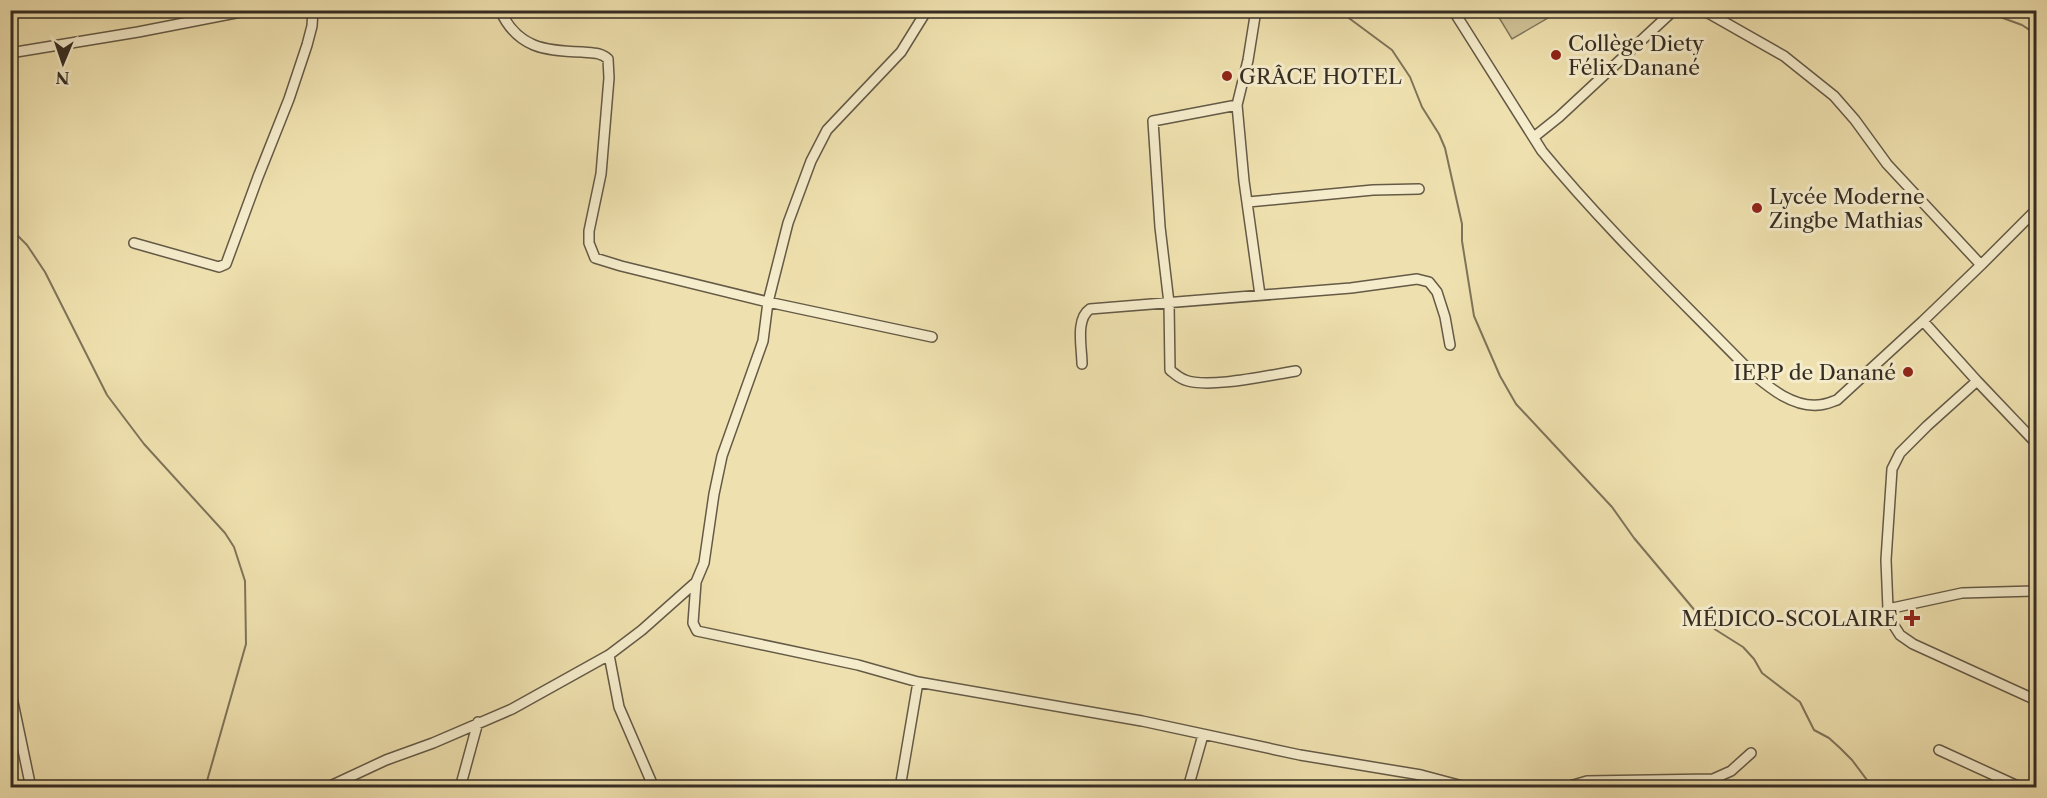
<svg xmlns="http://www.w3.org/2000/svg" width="2047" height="798" font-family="'Libre Caslon Text',serif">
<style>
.green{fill:#cfc297;stroke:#82785d;stroke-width:1.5}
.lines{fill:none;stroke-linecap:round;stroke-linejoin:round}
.stream{stroke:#7f745a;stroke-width:2}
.minor-casing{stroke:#645a46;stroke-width:12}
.minor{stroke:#f5eccb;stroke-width:9}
.poi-dot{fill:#8f2418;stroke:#f5eccb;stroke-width:2}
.labels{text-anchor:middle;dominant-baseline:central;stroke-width:6;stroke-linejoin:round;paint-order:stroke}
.poi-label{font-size:21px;fill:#352d23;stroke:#f5eccb;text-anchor:start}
</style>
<rect width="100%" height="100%" fill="#efe1af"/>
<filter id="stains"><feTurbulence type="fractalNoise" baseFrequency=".00333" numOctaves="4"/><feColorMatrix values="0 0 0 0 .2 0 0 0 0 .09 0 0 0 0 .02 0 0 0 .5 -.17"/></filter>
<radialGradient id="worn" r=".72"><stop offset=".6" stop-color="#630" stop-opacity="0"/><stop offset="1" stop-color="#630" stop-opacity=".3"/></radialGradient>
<path class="green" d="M1495 11H1560L1512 39Z"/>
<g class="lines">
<path class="stream" d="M1338 10 1392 50 1410 77 1422 107 1439 134 1445 148 1462 224V241L1474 316 1500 376 1516 404 1612 507 1634 538 1702 619 1716 630 1743 647 1754 659 1762 673 1800 702 1814 730 1829 738 1840 748 1852 760 1873 788
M1981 10 2022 25 2036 34
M10 228 27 245 45 272 107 395 144 444 225 533 234 547 245 581 246 644 205 788"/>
<defs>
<path id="minor" d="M500 10C517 48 545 51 582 52 591 53 601 52 608 59L609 78 601 174 589 231V243L595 258 621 266 768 302 932 337
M1256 10 1248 60 1237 105 1153 121 1160 227 1169 303 1170 370C1175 374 1179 378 1185 380 1209 389 1269 375 1296 371
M1453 10 1542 151C1607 230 1682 301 1753 374 1771 389 1793 407 1818 405 1825 405 1831 402 1837 400L1923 321 1977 381 2036 443
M1703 10 1784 56 1834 96 1855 120 1887 164 1981 265 1923 321
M10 53 138 32 251 10
M1237 105 1244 181 1260 295
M1534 137 1559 117 1674 10
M1248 202 1373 190 1419 189
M134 243 219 267 226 264 258 177 289 99 307 45 312 26 313 10
M1981 265 2036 210
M1082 364C1082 348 1075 319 1090 309L1351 288 1417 279 1429 282 1437 292 1445 317 1450 345
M1977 381 1927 426 1900 453 1892 469 1886 560 1888 609 1891 621 1900 635 1913 644 2036 700
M696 582 693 623 697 631 858 665 918 682 1142 721 1300 755 1421 775 1470 788
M1888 609 1962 593 2036 591
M609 655 619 707 654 788
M10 688 31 788
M1939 750 2022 788
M326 788 386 760 433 743 512 709 609 655 642 630 696 582 704 563 714 494 722 456 763 341 768 302 788 223 811 161 827 130 901 52 927 10
M460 788 478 722
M900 788 918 682
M1188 788 1203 735
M1563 788 1587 781 1713 779 1731 771 1751 753"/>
</defs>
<use href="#minor" class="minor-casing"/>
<use href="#minor" class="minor"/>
</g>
<g class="poi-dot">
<circle cx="1556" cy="55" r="6"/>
<circle cx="1227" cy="76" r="6"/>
<circle cx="1757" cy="208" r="6"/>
<circle cx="1908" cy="372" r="6"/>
<path d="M1909 609h6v6h6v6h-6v6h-6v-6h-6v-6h6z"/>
</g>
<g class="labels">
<g class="poi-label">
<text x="1568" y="43">Collège Diety<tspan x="1568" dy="24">Félix Danané</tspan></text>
<text x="1239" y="76">GRÂCE HOTEL</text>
<text x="1769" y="196">Lycée Moderne<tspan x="1769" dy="24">Zingbe Mathias</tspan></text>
<text x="1896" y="372" text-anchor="end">IEPP de Danané</text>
<text x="1898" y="618" text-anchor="end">MÉDICO-SCOLAIRE</text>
</g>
</g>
<rect width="2047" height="798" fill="none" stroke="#efe1af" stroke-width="36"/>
<rect x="12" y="12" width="2023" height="774" fill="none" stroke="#352d23" stroke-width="3"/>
<rect x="18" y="18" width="2011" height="762" fill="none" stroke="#352d23" stroke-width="1.5"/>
<g transform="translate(63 63) rotate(182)" stroke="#f5eccb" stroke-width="4.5" paint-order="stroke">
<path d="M0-4.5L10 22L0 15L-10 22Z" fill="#352d23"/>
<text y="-9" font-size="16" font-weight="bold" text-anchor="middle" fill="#352d23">N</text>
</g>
<rect width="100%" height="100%" filter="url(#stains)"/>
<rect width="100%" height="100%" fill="url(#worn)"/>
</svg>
